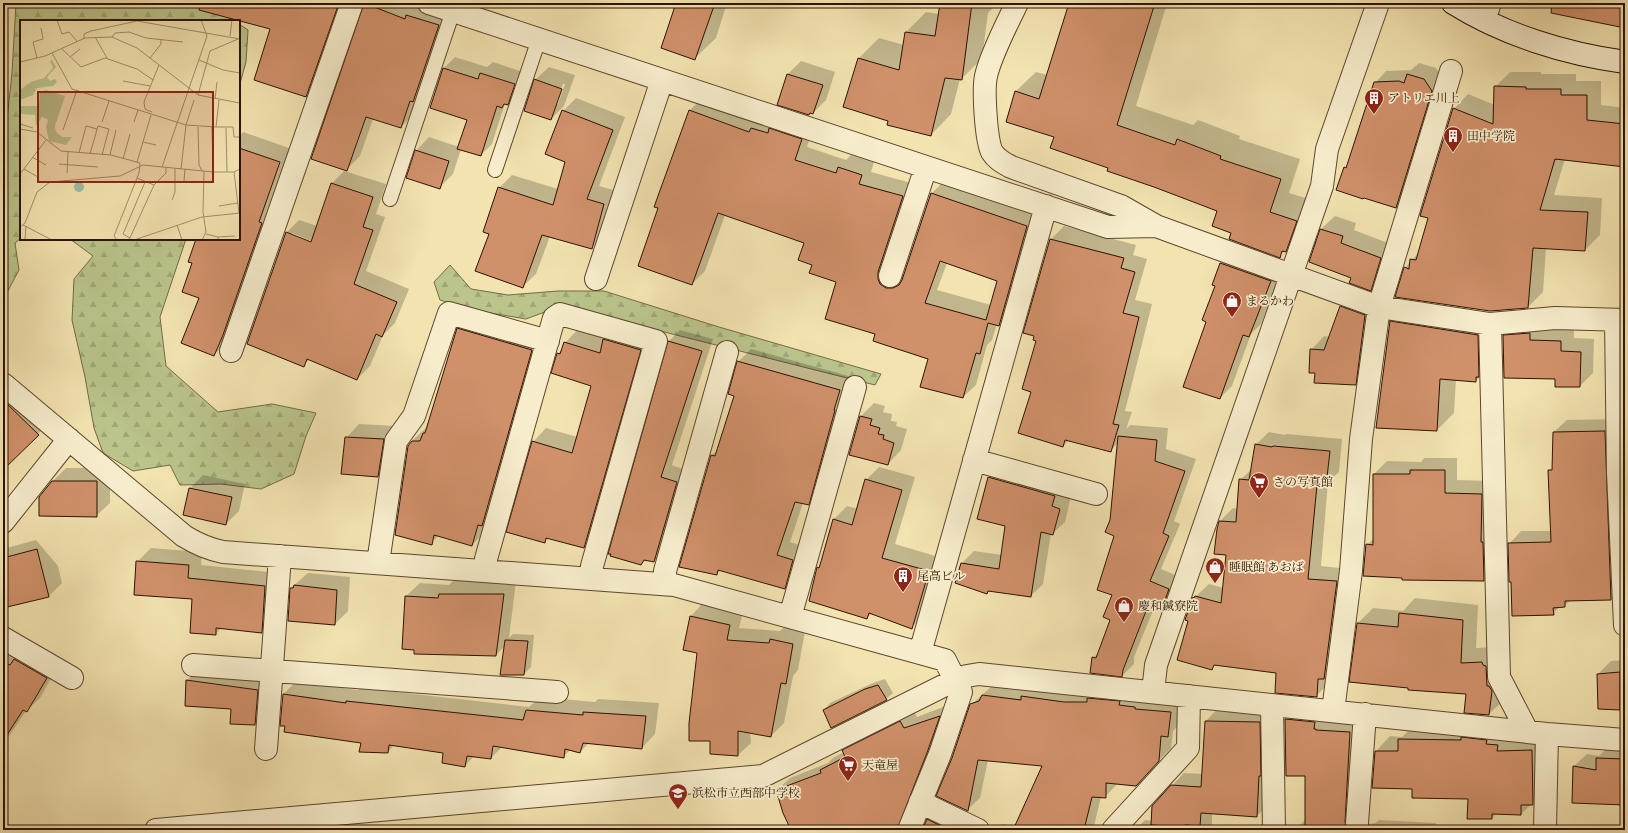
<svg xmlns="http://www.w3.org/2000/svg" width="1628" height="833" font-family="'IM FELL Great Primer','Noto Serif JP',serif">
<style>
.forest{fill:url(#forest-firs);stroke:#746b46}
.shadow{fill:#0003;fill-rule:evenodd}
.building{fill:#cf906a;stroke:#2d1200;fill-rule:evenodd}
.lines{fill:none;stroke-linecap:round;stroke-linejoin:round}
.lane-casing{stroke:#5e462c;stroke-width:16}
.street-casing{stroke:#5e462c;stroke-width:24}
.secondary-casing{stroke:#2d1200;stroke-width:24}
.lane{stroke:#f7edcc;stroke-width:14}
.street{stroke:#f7edcc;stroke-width:22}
.secondary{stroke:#f7edcc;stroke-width:22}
.labels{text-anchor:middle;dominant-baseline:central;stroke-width:3.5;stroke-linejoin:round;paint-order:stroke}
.poi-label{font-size:12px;fill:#2d1200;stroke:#f7edcc;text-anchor:start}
.inset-road{fill:none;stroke:#a38f6a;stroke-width:1}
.view{fill:#8f2418;fill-opacity:0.15;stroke:#8f2418;stroke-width:2}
.inset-edge{fill:none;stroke:#2d1200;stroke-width:2}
</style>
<defs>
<pattern id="forest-firs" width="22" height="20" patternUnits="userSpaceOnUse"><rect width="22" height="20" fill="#bac48b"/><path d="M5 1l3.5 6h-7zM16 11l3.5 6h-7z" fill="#a0a776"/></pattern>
</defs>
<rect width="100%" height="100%" fill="#f2e3b0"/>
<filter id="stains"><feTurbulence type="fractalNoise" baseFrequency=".005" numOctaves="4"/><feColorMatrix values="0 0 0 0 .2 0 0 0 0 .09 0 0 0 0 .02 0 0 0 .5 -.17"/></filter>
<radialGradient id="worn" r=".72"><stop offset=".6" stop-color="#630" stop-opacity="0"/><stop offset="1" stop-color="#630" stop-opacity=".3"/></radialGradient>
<path class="forest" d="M16 3H192L225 15 234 21H21V238L15 243 19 270 3 300V129L6 128 12 73Z
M239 24 248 30 246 62 239 87Z
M70 239H186L160 317 166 366 218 412 272 404 316 413 306 436 294 474 261 489 221 484 180 485 170 465 133 471 103 453 94 428 85 377 72 320 74 279 93 256Z
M450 265 471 289 508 295 558 291H604L719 327 881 374 875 385 561 306 526 319 473 310 440 300 434 282Z"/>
<path class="shadow" d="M234 3H347L319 82 306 95 271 29Z
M365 3H410L417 6 420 3 451 12 414 114 401 127 373 119 360 156 347 169Z
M677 3H727L716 38 695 58Z
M941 3H998L988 13 982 59 961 79H960L951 114 931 135 889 120 859 58 879 38 904 45 906 32 926 12 939 14Z
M1070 3H1167L1136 106 1193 125 1198 120 1240 136 1239 139 1300 159 1289 193 1316 201 1305 232 1285 251 1279 256 1233 232 1219 210 1110 167 1056 136 1007 121 1016 91 1036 72 1048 75Z
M455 57 487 67 493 62 526 73 519 93 507 104 505 103 492 144 481 155 461 149 453 174 439 188 416 151 429 137 459 147 468 119 444 68Z
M801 61 835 72 826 100 813 113 811 112 809 114 778 104 788 74Z
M1419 63 1436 68 1443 79 1407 196 1396 207 1345 168 1349 164 1375 83 1386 71 1411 70Z
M549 67 575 75 564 106 551 119 535 80ZM563 84H565L558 104H555Z
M1510 72H1541V74H1576V81H1601V105L1625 108V166L1565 159 1554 195 1602 198 1600 235 1585 250 1546 248 1543 292 1528 307 1405 268 1419 252 1429 218 1454 109 1468 94 1495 105V87Z
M576 98 625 117 599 186 617 191 605 234 591 248 550 236 536 274 522 287 490 233 499 188 512 175 558 189 566 161 563 111Z
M702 98 814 126 807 147 846 160 851 155 874 162 871 172 915 184 899 275 904 276 931 194 944 181 1040 213 1012 312 999 325 997 324 992 340 987 345 976 385 963 397 930 359 876 334 837 281 806 242 725 215 705 271 692 284 659 208 689 111ZM947 263 999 280 991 305 937 290Z
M243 132 292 149 227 342 214 355 193 263 197 239H239V137Z
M344 171 386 184 376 214 385 217 366 271 409 289 395 323 383 335 370 366 357 379 310 359 304 365 287 232 299 220 317 226 331 184ZM292 233 316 243V244L292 236Z
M1335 216 1356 223 1354 230 1393 245 1384 276 1371 290 1352 277 1321 229Z
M1064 226 1136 245 1133 255 1147 259 1135 300 1152 304 1125 411 1132 412 1126 429 1130 425 1168 428 1166 449 1196 459 1174 521 1180 524 1161 569 1180 577 1173 598 1161 610 1154 608 1134 657V664L1122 676 1093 658 1100 651 1111 619 1115 535 1111 520 1118 443 1110 451 1069 440 1063 446 1032 391 1051 239Z
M1234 251 1282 269 1261 324 1251 334 1232 386 1220 398 1207 321 1216 286 1213 285 1221 263Z
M1354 293 1378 302 1369 370 1355 384 1311 350 1324 336 1330 337 1341 307Z
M1408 305 1494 318 1493 364 1476 381 1456 379 1454 413 1437 430 1391 322Z
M3 310 8 312 3 329Z
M471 316 545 336 485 532 472 545 439 535 431 543 412 441 426 428H428L458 329Z
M1517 322 1574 328V338L1594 339 1593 373 1580 386 1556 378 1504 336Z
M578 329 653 336 597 533 584 547 549 538 544 542 533 442 546 428 577 437 592 385 558 354 563 348 565 343Z
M680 330 713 339 672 465 688 471 666 550 654 561 646 560 641 564 669 341Z
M751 349 852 377 821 491 808 504 803 503 790 542 805 547 798 575 785 588 721 570 716 574 712 455 719 448 735 395 738 362Z
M3 383 51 421 3 469Z
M874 403 885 406 883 412 892 414 891 421 897 422 896 426 907 429 901 450 888 464 861 416Z
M1617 419 1623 586 1611 599 1571 600 1564 606H1560L1553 614 1509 544 1521 531H1551L1549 471 1554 467V432L1567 420Z
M359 424 396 426 391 463 378 476 346 438Z
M1269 432 1285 435 1286 434 1342 439 1339 472 1328 482 1321 566 1349 569 1329 683 1316 696 1277 672 1216 664 1212 668 1194 598 1209 584 1224 588 1227 554 1220 521 1233 508 1238 509 1240 480 1252 469 1256 444Z
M1424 458H1457V480L1494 481 1496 567 1484 580 1403 578 1367 545 1374 538V474L1387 461 1421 462Z
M1001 465 1071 496 1065 522 1052 534 1051 533 1043 584 1031 596 989 590 987 593 962 563 974 551 1002 555 1006 525 989 477Z
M879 467 915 477 895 544 942 558 925 614 912 627 872 613 867 618 810 596 818 568 821 565 834 519 847 506 858 509 866 480Z
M66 468H110V503L96 516 53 481Z
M203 475 245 484 239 511 226 524 184 514 190 488Z
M36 540 58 566 62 583 49 596 3 607V549Z
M151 548 202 552 201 565 278 573 275 619 261 632 222 628 215 634 193 598 137 562Z
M308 573 350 577 348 611 335 624 291 588Z
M453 581H516L509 638 513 634 534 635 531 667 524 674 506 645 496 655 406 596 420 583 449 585Z
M1415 598 1478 605 1476 648 1497 647 1505 699 1489 714 1467 693 1358 623 1373 608 1403 611Z
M703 603 743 612 739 628 780 631 784 627 805 631 798 670 793 676 784 723 771 736 750 733 751 743 738 755 711 740 698 652 691 616Z
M3 630 59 664 40 698 26 711 3 745Z
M1625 660V709L1599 708 1598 674 1611 661Z
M201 667 271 677 268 710 255 724 232 708 186 705 187 680Z
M885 679 893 693 886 699 824 710 830 703 873 683Z
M297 681 358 690 360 688 529 707 540 697 595 702 598 699 659 703 655 734 642 748 589 743 580 752 570 750 563 757 502 747 491 758 474 756 465 766 444 752 394 745 388 752 362 742 283 694Z
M995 683 1183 700 1181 723 1173 731 1171 748 1148 772 1118 783 1105 797H1101L1093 830H993L998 828 1002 824 1016 827 1043 765 988 760 980 798 967 810 953 758 971 705Z
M951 704 921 830H792L777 790 790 778 828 763 833 758 844 752V750L856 738 913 710 917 717Z
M1218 708 1272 710 1269 803 1257 816 1212 813V830H1135L1145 820 1152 821 1172 786 1184 773 1202 774 1206 721Z
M1297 708 1361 721 1368 824 1375 823 1379 820 1436 823V830H1300V825L1306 819V775L1286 719Z
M1414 725 1546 736 1547 790 1521 814 1497 813 1492 818 1469 798 1413 788 1376 751 1390 736 1402 737Z
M1610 745 1625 746V804L1574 766 1587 754 1599 756Z
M940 807 986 829 990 830H924L928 820Z"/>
<path class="building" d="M200 3H339L306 97 254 80 270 29 199 10Z
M364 3 405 19 406 15 439 25 413 102 410 101 401 128 366 117 347 171 311 159Z
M676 3H715L695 60 661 48Z
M940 3H972L962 80 945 78 931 136 887 125 888 121 843 107 858 58 899 70 905 32 935 36Z
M1069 3H1155L1117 125 1175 145 1177 139 1221 156 1220 159 1281 179 1270 212 1297 221 1286 252 1282 251 1280 258 1229 239 1231 233 1212 226 1217 211 1154 187 1107 171 1108 168 1050 148 1054 137 1006 122 1015 91 1039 99Z
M1552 3H1625V28L1551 13Z
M443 68 478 79 480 73 515 84 508 105 504 104 502 108 497 106 481 156 457 149 467 120 430 108Z
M787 74 823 85 813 114 810 113 809 115 777 105Z
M1407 74 1424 79 1432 91 1396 208 1364 198 1363 199 1336 190 1344 167 1346 168 1374 82 1399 81 1404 83Z
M534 79 562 89 551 120 524 111Z
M1494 86 1526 87V89H1561V95H1587V120L1625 124V167L1555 159 1540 210 1588 212 1585 251 1533 248 1528 308 1490 311 1395 297 1404 267 1409 269 1410 259 1416 260 1428 218 1420 216 1453 108 1493 124Z
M562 110 613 130 587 199 604 204 592 249 542 235 523 288 475 271 489 234 483 232 498 187 553 205 565 162 545 154Z
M689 110 749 132 751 128 768 133 769 128 802 139 795 160 836 173 838 167 862 175 859 184 903 196 878 272V279L880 284 886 288H893L899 285 902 280 931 193 1027 226 999 326 988 323 980 354 976 353 963 398 920 387 928 359 873 341 875 334 825 319 836 282 809 273 812 265 798 260 804 243 718 213 692 285 638 266 658 208 654 207ZM940 261 997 281 986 320 925 303Z
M239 148 280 162 259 222 262 223 223 335 214 356 181 343 199 298 182 292 192 263 188 262 196 239H239Z
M415 150 449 161 440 189 406 178Z
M331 183 373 197 363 227 373 230 354 284 397 302 382 337 376 334 357 380 307 359 304 367 247 344 286 232 311 242Z
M1320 229 1343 236 1341 243 1381 258 1371 291 1349 283 1351 278 1309 262Z
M1050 239 1124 258 1121 268 1135 272 1123 313 1139 317 1113 424 1119 425 1111 452 1065 440 1063 447 1018 433 1031 392 1022 389 1036 341 1033 340 1034 336 1023 333Z
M1220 263 1271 281 1249 337 1243 335 1220 399 1183 387 1206 322 1202 320 1215 286 1212 285Z
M1340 306 1365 315 1356 385 1314 383 1315 373H1309L1310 349 1324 350Z
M1390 321 1478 335 1479 377H1476V382L1440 379 1437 431 1376 428Z
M457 328 532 350 482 526 478 525 472 546 434 535 432 545 395 535 408 446 412 441H420L423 433H425Z
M1530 333V340L1561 341V351L1581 352 1580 387H1555V379L1504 378 1503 335Z
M603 339 641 350 584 548 546 538 545 543 506 532 532 441 572 453 591 386 551 373 557 353 560 354 564 342 600 353Z
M668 341 702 351 661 477 677 482 654 562 644 560 641 565 610 556 611 554H608Z
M737 361 840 390 834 410H835L809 505 795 502 777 555 793 560 785 589 718 570 717 575 679 567 711 455 715 456 734 396 728 394Z
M3 400 39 435 3 470Z
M860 416 872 419 870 425 880 428 878 434 884 435 883 439 894 443 888 465 849 455Z
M1605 431 1611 600 1565 601V607L1553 608 1554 615 1512 616 1511 582H1509L1508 543 1551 542 1548 470H1552L1553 432Z
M1118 436 1157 440 1155 461 1185 471 1163 533 1169 536 1150 581 1169 589 1161 611 1148 606 1123 670 1122 677 1090 673 1092 657 1096 658 1110 620 1103 617 1112 595 1097 590 1114 536 1105 532 1110 520Z
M345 437 384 439 378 477 341 474Z
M1255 444 1272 447 1273 446 1330 451 1326 486 1317 485 1308 579 1337 581 1324 679H1318L1317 697 1275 693 1276 673 1214 665 1212 670 1177 660 1188 621 1185 620 1193 597 1194 598 1195 596 1221 603 1226 555 1214 554 1217 529 1219 521 1236 522 1239 479 1249 480Z
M1410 470H1445V493L1482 494 1481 542H1483L1484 581 1402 580V578L1363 576 1366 544 1373 545V474H1410Z
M988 477 1055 496 1052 506 1060 509 1053 535 1041 532 1031 597 988 591 987 594 955 583 961 563 999 569 1005 526 977 519Z
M865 479 902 490 882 558 929 571 912 629 869 613 867 619 809 601 817 567 819 568 822 558 833 519 852 525Z
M52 481H97V517L39 516V497Z
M189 488 232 497 226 525 183 515Z
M37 549 49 597 3 608V558Z
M136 561 189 565 188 578 265 586 262 633 216 628V635L190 633 192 599 134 595Z
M294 585 337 590 335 625 288 621 290 588H293Z
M439 594H504L496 656 414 654V650L402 649 405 596 438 598Z
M1399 613 1463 620 1461 663 1482 662 1483 665 1486 666 1487 686H1489L1492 691 1489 715 1464 713 1466 694 1408 690V688L1349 682 1357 623 1398 627Z
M690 616 730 625 727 640 769 643 770 639 793 644 786 684 781 683 771 737 738 731V756L710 754V741H689V723L697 653 683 650Z
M505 640 528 641 524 675H500Z
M14 659 47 678 27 712 23 710 3 741V662L10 665Z
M1620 672V710L1598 709 1597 674Z
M186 680 258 690 255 725 230 724 231 709 185 706Z
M878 685 887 700 831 728 823 710 865 689Z
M283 694 346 703V701L515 719 523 720 526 710 583 715V712L646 716 642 749 583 743 580 753 565 749 564 758 493 746 491 759 467 756 465 767 442 763 443 753 389 745 388 753 359 752 361 743 284 732 285 726H280Z
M982 695 1021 700V696L1064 702H1087V698L1120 701 1119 705 1135 707V709L1171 712 1168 737 1161 736 1159 761 1136 786 1106 783V798L1092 797 1084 830H1013L1042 766 978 760 968 811 936 796 952 758 970 704 979 701Z
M940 716 928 750 897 830H791L783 813 776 790 821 773 820 770 845 757 842 750 900 721 904 728Z
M1285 719 1315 722 1314 729H1316V730L1350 732 1345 822 1347 830H1305V776H1286Z
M1205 721 1260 722 1261 776H1259L1257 817 1201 813 1200 826 1185 825V827L1151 825 1152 806 1171 785 1201 787Z
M1461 737 1487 740 1486 744 1498 745 1497 751 1532 750 1533 805H1521V815L1492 814V819H1467L1468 799 1412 798V789L1372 788 1375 751H1398V739L1461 740Z
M1596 758 1625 759V805L1572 803 1573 766 1596 770Z
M927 819 949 830H922Z"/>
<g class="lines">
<defs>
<path id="lane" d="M495 170 539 39
M390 199 453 11"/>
<path id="street" d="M429 3 1108 227 1156 226 1379 307 1490 324 1555 318 1625 320
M1017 3C1007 24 991 54 986 76 983 90 986 140 992 152 997 160 1004 163 1011 167L1121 206 1156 226
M1484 20 1490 3
M890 276 926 167
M596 279 662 80
M1616 320 1618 472 1625 625
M1490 324 1499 677 1527 731
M231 351 352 3
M3 384 184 536C197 544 208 549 223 552L674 585 945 660 961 692 940 754 909 830
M974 460 1096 494
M3 522 69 439
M378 563 396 441 414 416 449 313 548 341
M485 571 486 559 554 318 560 314 656 341 592 566 591 579
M665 584V571L727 352
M790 617 855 387
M3 638 72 678
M920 653 1046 206
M193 665 557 692
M1153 692 1156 665 1322 186 1327 149 1378 3
M1272 705 1274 830
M1333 711 1351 571 1361 439 1379 307 1451 71
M266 749 280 556
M920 802 978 830
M1357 823 1365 714
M156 830 763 776 955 680 967 676 979 674 1547 734 1625 740
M1113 830 1188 748 1189 696
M1545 830 1547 734"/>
<path id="secondary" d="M1453 3C1504 35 1566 54 1625 62"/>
</defs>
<use href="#lane" class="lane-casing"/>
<use href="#street" class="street-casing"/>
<use href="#secondary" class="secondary-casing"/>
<use href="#lane" class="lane"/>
<use href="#street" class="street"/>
<use href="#secondary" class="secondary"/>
</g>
<defs>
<symbol id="building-pin" viewBox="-11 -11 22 30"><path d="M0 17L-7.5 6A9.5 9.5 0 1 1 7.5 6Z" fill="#8f2418" stroke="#f7edcc"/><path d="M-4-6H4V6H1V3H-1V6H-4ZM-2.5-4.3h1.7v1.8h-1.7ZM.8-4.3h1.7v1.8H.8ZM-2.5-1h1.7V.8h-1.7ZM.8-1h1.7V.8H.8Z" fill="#fff"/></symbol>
<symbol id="shop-pin" viewBox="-11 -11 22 30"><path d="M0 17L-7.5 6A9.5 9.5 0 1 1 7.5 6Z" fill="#8f2418" stroke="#f7edcc"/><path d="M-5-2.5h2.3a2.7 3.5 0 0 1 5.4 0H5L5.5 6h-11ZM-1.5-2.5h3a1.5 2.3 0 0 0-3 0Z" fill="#fff"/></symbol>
<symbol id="supermarket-pin" viewBox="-11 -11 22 30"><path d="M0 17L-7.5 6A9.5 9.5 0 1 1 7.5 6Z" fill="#8f2418" stroke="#f7edcc"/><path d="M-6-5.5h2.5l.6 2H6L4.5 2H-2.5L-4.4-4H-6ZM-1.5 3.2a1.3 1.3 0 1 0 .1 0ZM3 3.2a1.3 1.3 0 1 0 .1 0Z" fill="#fff"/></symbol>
<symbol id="school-pin" viewBox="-11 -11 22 30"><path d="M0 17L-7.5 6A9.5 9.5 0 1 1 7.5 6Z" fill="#8f2418" stroke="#f7edcc"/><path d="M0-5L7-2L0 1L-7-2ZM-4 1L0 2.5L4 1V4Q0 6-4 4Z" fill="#fff"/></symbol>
</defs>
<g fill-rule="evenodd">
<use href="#building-pin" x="1363" y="87" width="22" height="30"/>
<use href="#building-pin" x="1442" y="125" width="22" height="30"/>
<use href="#shop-pin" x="1221" y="290" width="22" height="30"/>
<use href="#supermarket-pin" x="1248" y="471" width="22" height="30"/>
<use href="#shop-pin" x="1204" y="556" width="22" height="30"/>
<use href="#building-pin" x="892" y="565" width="22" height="30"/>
<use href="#shop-pin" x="1113" y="595" width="22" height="30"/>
<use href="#supermarket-pin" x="837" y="754" width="22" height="30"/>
<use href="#school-pin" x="667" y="782" width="22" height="30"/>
</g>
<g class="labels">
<g class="poi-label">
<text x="1388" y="98">アトリエ川上</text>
<text x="1467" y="136">田中学院</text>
<text x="1246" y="301">まるかわ</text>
<text x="1273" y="482">さの写真館</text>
<text x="1229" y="567">睡眠館 あおば</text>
<text x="917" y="576">尾高ビル</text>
<text x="1138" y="606">慶和鍼寮院</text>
<text x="862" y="765">天竜屋</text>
<text x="692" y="793">浜松市立西部中学校</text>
</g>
</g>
<g transform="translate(20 20)">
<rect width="220" height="220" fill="#f2e3b0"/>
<path d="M32 40 36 47 27 57 30 61 35 59 37 62 33 66 17 68 13 75 0 80V70L11 62 24 58 33 48 30 41ZM26 70 45 76 35 106 36 112 42 117H52L46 125 29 121 26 107 28 100 25 98 22 97 16 106 15 95 0 94V86H19L20 72Z" fill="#bac48b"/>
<path d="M54 167a5 5 0 1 1 10 0a5 5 0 1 1-10 0Z" fill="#9cbfa6"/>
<path class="inset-road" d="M37 0 42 14 49 12 57 21M210 16 212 0M75 17 87 38M92 17 95 13 109 12 126 18 163 22M64 19V14L71 11 117 1 220 19M42 29 61 47 85 38 117 49 133 60M32 33 52 69 166 105 196 107M50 37 60 29M17 38 13 22 23 19 21 8M130 38 141 24V19M179 40 203 50 220 53M0 42 25 36 65 18 92 17 117 28 178 75 220 83M103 61 130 66M178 75 190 31 218 19M195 79 197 62M199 80 196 107H213L214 117H220M132 92 125 89 124 82 139 45M82 102 89 81M114 102 118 90M0 104 13 108M178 107 179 145 182 151M192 107 193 152M206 108 207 152M0 109 17 112 41 131 91 135 120 143 119 153 94 216 97 220M43 110 57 70M123 122 136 125M59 133 66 106 77 109M70 134 78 106 89 109 82 135M90 135 96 110M12 137 26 145M103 139 110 114M117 142 131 95M39 144 78 147M142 147 187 16 181 0M4 149 18 157M161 149 166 105 174 80M214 152 219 193M47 153 48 132M0 154 26 120M117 158 134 165M164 161 165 149M152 180 155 172V148M199 186 218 183M3 205 32 220M157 205 162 220M0 207 5 203 17 172 30 162 100 156 123 145 193 152H214L220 149M186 214 198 217V220M198 217 215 216M110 218 103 214 125 162M5 220 6 206M109 220 134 165 146 153V147M114 220 182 197 220 193M182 220 186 212 183 192 184 151"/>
<path class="view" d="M18 72H193V162H18Z"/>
<rect width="220" height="220" class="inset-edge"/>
</g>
<rect width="1628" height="833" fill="none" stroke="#f2e3b0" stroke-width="16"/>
<rect x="4" y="4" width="1620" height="825" fill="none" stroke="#2d1200" stroke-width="2"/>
<rect x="8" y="8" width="1612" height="817" fill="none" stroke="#2d1200"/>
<rect width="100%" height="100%" filter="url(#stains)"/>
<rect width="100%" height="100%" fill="url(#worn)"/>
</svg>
